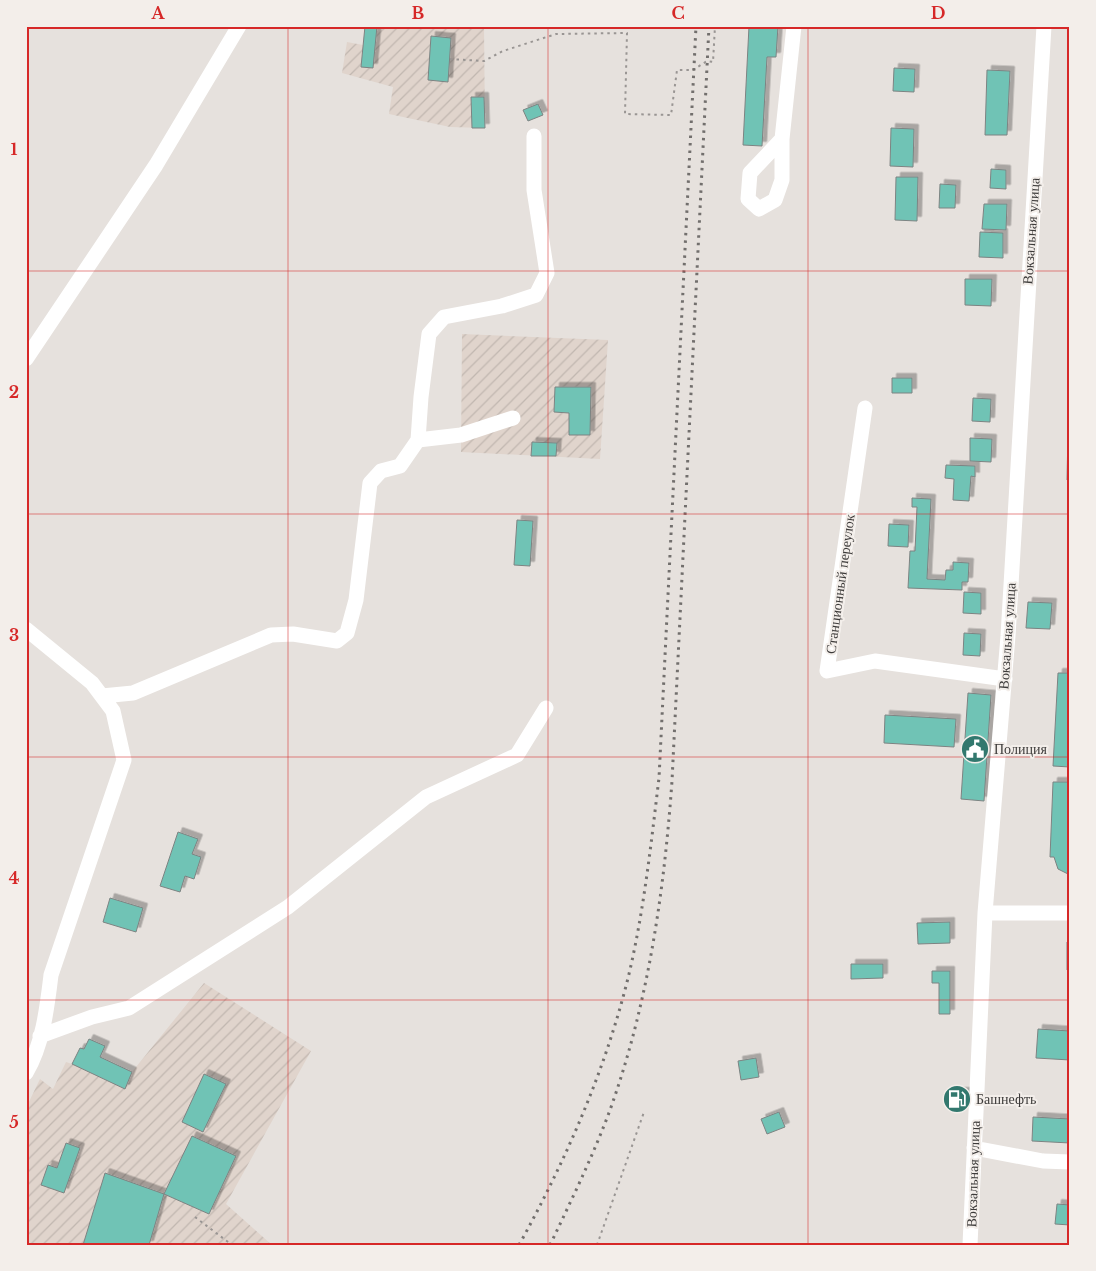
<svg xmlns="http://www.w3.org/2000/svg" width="1096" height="1271" font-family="'Libre Baskerville',serif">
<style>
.industrial{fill:url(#industrial-furrows)}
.building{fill:#70c3b5;stroke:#7d8382;filter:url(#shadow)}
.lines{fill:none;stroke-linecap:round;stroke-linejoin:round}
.path{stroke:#999593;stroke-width:2;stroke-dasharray:2.5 4;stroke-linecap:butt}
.minor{stroke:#fff;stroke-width:15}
.rail{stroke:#726f6d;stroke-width:3;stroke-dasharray:2.5 5;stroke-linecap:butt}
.grid{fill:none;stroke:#d62828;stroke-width:1;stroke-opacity:0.55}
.labels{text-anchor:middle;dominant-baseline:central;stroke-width:4;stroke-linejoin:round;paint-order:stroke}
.street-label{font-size:14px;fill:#3d3b3a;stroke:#f3eeea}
.poi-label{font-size:14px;fill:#3d3b3a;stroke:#f3eeea;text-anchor:start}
.neatline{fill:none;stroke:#d62828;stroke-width:2}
.grid-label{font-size:16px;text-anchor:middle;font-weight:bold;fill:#d62828}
</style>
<defs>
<pattern id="industrial-furrows" width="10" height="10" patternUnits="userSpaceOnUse" patternTransform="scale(1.25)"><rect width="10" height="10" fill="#e0d4cc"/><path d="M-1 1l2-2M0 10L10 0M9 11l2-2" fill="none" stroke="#c1b7b0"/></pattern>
<filter id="shadow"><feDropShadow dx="4.5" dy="-4.5" stdDeviation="0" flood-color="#0004"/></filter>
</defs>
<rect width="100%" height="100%" fill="#e6e1dd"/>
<path class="industrial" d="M365 26H484L485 128 450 127 389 114 393 87 342 73 347 42 363 45Z
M462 334 608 340 600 459 461 452Z
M204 983 311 1051 226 1204 272 1245H26V1108L40 1079 53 1089 66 1062 72 1064 80 1048 84 1049 89 1039 105 1046 100 1057 132 1072Z"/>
<path class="building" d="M365 26H377L373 68 361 67Z
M749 26H778L776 57H767L762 146 743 145Z
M431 36 451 38 448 82 428 80Z
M894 68 915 69 914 92 893 91Z
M987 70 1010 71 1007 135H985Z
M471 97H484L485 128H472Z
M538 104 543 115 528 121 523 110Z
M891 128 914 129 913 167 890 166Z
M991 169 1006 170V189L990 188Z
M896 177H918L917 221 895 220Z
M940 184 956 185 955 208H939Z
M984 204H1007L1006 230 982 229Z
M980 232 1003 233V258L979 257Z
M965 279H992L991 306 965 305Z
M892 378H912V393H892Z
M555 387H591L590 435H569V413L554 412Z
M973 398 991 399 990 422 972 421Z
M1068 431H1070V481L1067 480Z
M970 438 992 439 991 462 970 461Z
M532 442 557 443 556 456H531Z
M946 465 975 466V477L971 476 969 501 953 500 954 479 945 478Z
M912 498 931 499 927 579 945 580 946 570H953V562L969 563 968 582H962V590L908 588 910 551H915L917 507H912Z
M517 520 533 521 530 566 514 565Z
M889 524 909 525 908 547 888 546Z
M964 592 981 593V614L963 613Z
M1028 602 1052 603 1050 629 1026 628Z
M964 633 981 634 980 656 963 655Z
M1058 673H1070V767L1053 766Z
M968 693 991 695 984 801 961 799Z
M885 715 956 719 954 747 884 743Z
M1053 782H1070V875L1058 869 1054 857H1050Z
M178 832 198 839 192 854 201 857 194 879 185 876 180 892 160 886Z
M110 898 143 908 136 932 103 922Z
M950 922V943L918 944 917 923Z
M1067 942H1070V970H1067Z
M851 964H883V978L851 979Z
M932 971H950V1014H939V983H932Z
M1038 1029 1070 1031V1060L1036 1058Z
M89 1039 105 1046 100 1057 132 1072 125 1089 72 1064 80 1048 84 1049Z
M756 1058 759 1077 741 1080 738 1061Z
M204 1074 226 1084 203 1132 182 1122Z
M952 1092H966V1106L952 1107Z
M779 1112 785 1127 767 1134 761 1119Z
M1033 1117 1070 1119V1143L1032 1141Z
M192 1136 236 1156 209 1214 164 1194Z
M66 1143 80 1148 64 1193 41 1185 48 1165 57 1168Z
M105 1173 164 1194 149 1245H83Z
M1057 1204 1070 1205V1225L1055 1224Z"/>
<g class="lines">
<path class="path" d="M450 59 484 61 503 51 556 34 627 33 625 114 671 115 677 70H693L707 61 713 62 715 26
M195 1217 232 1245
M597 1245 644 1112"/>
<path class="minor" d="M782 139 750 173 748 199 759 209 775 200 782 180V139L794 26
M26 359 156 165 239 26
M865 408 827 671 875 661 1005 679
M418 440 461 435 513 418
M26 629 92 683 113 711 124 760 51 975C47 1008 43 1044 26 1073
M102 696 133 693 271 635 293 634 337 641 347 633 356 600 370 483 381 471 400 466 418 440 421 397 429 334 444 317 502 306 536 295 547 273 534 190V136
M985 913H1070
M40 1036 92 1017 129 1008 288 907 426 797 517 755 546 708
M974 1148 1043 1161 1070 1162
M970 1245 985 913 1008 636 1044 26"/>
<path class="rail" d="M519 1245C566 1160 606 1069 629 974 644 910 651 844 659 778L696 26
M550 1245C571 1201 593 1156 610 1110 648 1004 664 893 672 781L709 26"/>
</g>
<path class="grid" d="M288 26V1245M548 26V1245M808 26V1245M26 271H1070M26 514H1070M26 757H1070M26 1000H1070"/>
<defs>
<symbol id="civic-disc" viewBox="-11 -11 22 22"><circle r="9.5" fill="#32786e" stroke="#f3eeea"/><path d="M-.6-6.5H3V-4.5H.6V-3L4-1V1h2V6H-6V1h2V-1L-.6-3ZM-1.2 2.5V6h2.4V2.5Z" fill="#fff"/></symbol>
<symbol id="fuel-disc" viewBox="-11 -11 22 22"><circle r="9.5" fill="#32786e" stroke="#f3eeea"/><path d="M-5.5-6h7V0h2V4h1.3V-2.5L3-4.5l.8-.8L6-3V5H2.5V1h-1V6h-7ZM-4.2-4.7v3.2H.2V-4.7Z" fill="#fff"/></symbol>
</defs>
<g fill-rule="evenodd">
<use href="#civic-disc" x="959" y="733" width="32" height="32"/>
<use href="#fuel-disc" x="941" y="1083" width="32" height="32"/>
</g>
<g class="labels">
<g class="street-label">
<text transform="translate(1031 231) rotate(-86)">Вокзальная улица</text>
<text transform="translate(840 584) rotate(-82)">Станционный переулок</text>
<text transform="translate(1007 636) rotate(-86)">Вокзальная улица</text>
<text transform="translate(973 1174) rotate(-88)">Вокзальная улица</text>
</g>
<g class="poi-label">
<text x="994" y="749">Полиция</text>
<text x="976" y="1099">Башнефть</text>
</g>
</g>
<rect width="1096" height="1271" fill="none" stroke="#f3eeea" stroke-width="55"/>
<rect x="28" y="28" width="1040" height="1216" class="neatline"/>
<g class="grid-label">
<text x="158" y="19">A</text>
<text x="418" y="19">B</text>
<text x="678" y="19">C</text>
<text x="938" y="19">D</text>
<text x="14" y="155">1</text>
<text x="14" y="398">2</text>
<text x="14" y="641">3</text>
<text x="14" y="884">4</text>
<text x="14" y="1128">5</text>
</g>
</svg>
